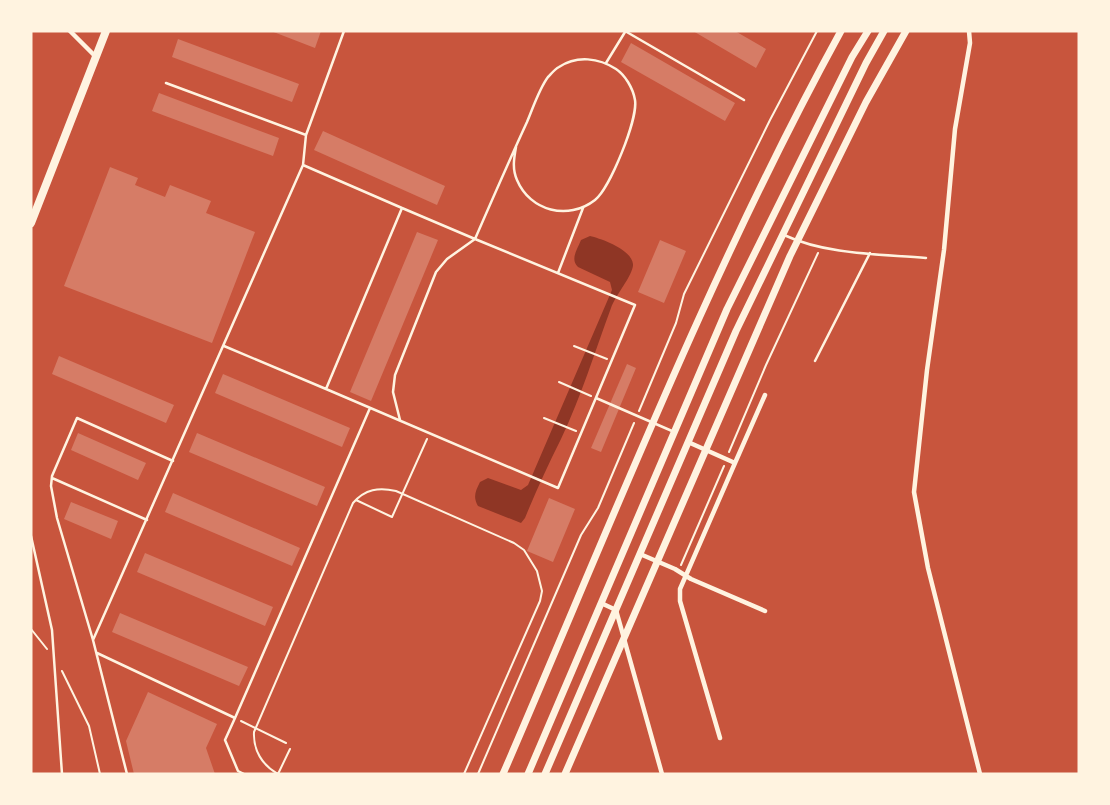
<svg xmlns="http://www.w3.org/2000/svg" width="1110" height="805" font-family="Figtree,sans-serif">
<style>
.water{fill:#8f3625}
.building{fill:#d67c66}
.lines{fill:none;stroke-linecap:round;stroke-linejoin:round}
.path{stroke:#fff3e0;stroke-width:2}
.service{stroke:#fff3e0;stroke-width:2.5}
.minor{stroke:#fff3e0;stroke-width:4.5}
.primary{stroke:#fff3e0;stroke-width:7}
.trunk{stroke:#fff3e0;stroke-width:8}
</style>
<rect width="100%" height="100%" fill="#c8553d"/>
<path class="water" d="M590 236C602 239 631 249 633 264 634 274 615 296 611 308 595 351 581 397 561 439 548 465 536 491 525 518L521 523 478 506C473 497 475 492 480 482L488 478 521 490 528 485 612 290 610 282 578 267C570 259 577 250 581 240Z"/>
<path class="building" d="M271 31H321L315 48Z
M693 31H735L766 49 756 68Z
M178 39 299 84 292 102 172 57Z
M631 43 735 103 725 121 621 62Z
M159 93 279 138 273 156 152 111Z
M323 131 445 186 437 205 314 150Z
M110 167 138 178 135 185 165 197 170 185 211 201 206 213 255 232 212 343 64 286Z
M417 232 438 240 371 401 350 392Z
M660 240 686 251 664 303 638 292Z
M59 356 174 405 166 423 52 374Z
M627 364 636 368 601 452 591 448Z
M223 374 350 428 342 447 215 393Z
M78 433 146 463 138 480 71 450Z
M197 433 325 487 317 506 189 452Z
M173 493 300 548 292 566 165 512Z
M549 498 575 509 553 562 527 551Z
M71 502 118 521 111 539 64 519Z
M145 553 273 607 265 626 137 572Z
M120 613 248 667 239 686 112 632Z
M148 692 217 724 206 748 215 774H134L126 741Z"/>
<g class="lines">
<path class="path" d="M574 346 607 359
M559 382 591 396
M639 411 676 323 684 294 770 120 817 31
M544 418 576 431
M729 452 766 365 818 253
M356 500 392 517 427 439
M681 565 724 466
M31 629 47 649
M62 671 89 726 100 774
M241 721 286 743
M278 774C262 765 253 750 254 732L353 503C365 489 379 487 396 491L514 543 524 550 537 571 542 591 540 601 464 774
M278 774 290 749
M478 774 581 535 598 508 634 423"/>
<path class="service" d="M625 31 744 100
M606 63 625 32
M166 83 306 135
M402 208 475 239
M784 235C827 255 880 254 926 258
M558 273 583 208
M224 346 326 389 402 208 303 165
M815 361 870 253
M326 389 558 488 635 305 475 239C492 200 509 161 527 122 533 108 539 89 548 77 551 74 555 69 559 67 577 55 599 58 616 69 625 75 633 88 635 100 638 119 610 188 595 200 568 221 530 211 517 180 512 169 514 158 516 147
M596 398 672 431
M400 420 393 392 395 375 436 272 447 259 475 239
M52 478 147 520
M31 536 52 630 62 774
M93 640 303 165 306 135 344 31
M97 653 235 718 370 408
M235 718 225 740 238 771 244 774
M127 774 93 640 57 518 51 486 52 476 77 418 173 461"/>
<path class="minor" d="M70 31 95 56
M969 31 970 43 955 129 944 250 927 370 914 492 928 568 980 774
M688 442 735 463 680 589V601L720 738
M735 463 765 395
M640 554 675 569 691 579 765 611
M601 603 616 610 662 774"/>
<path class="primary" d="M503 774C611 524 710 270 841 31
M528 774 727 309 852 57 868 31
M545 774 736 331 866 63 884 31
M565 774 790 256 866 102 906 31"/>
<path class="trunk" d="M31 223 106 31"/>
</g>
<rect width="1110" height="805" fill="none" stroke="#fff3e0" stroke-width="65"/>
</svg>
